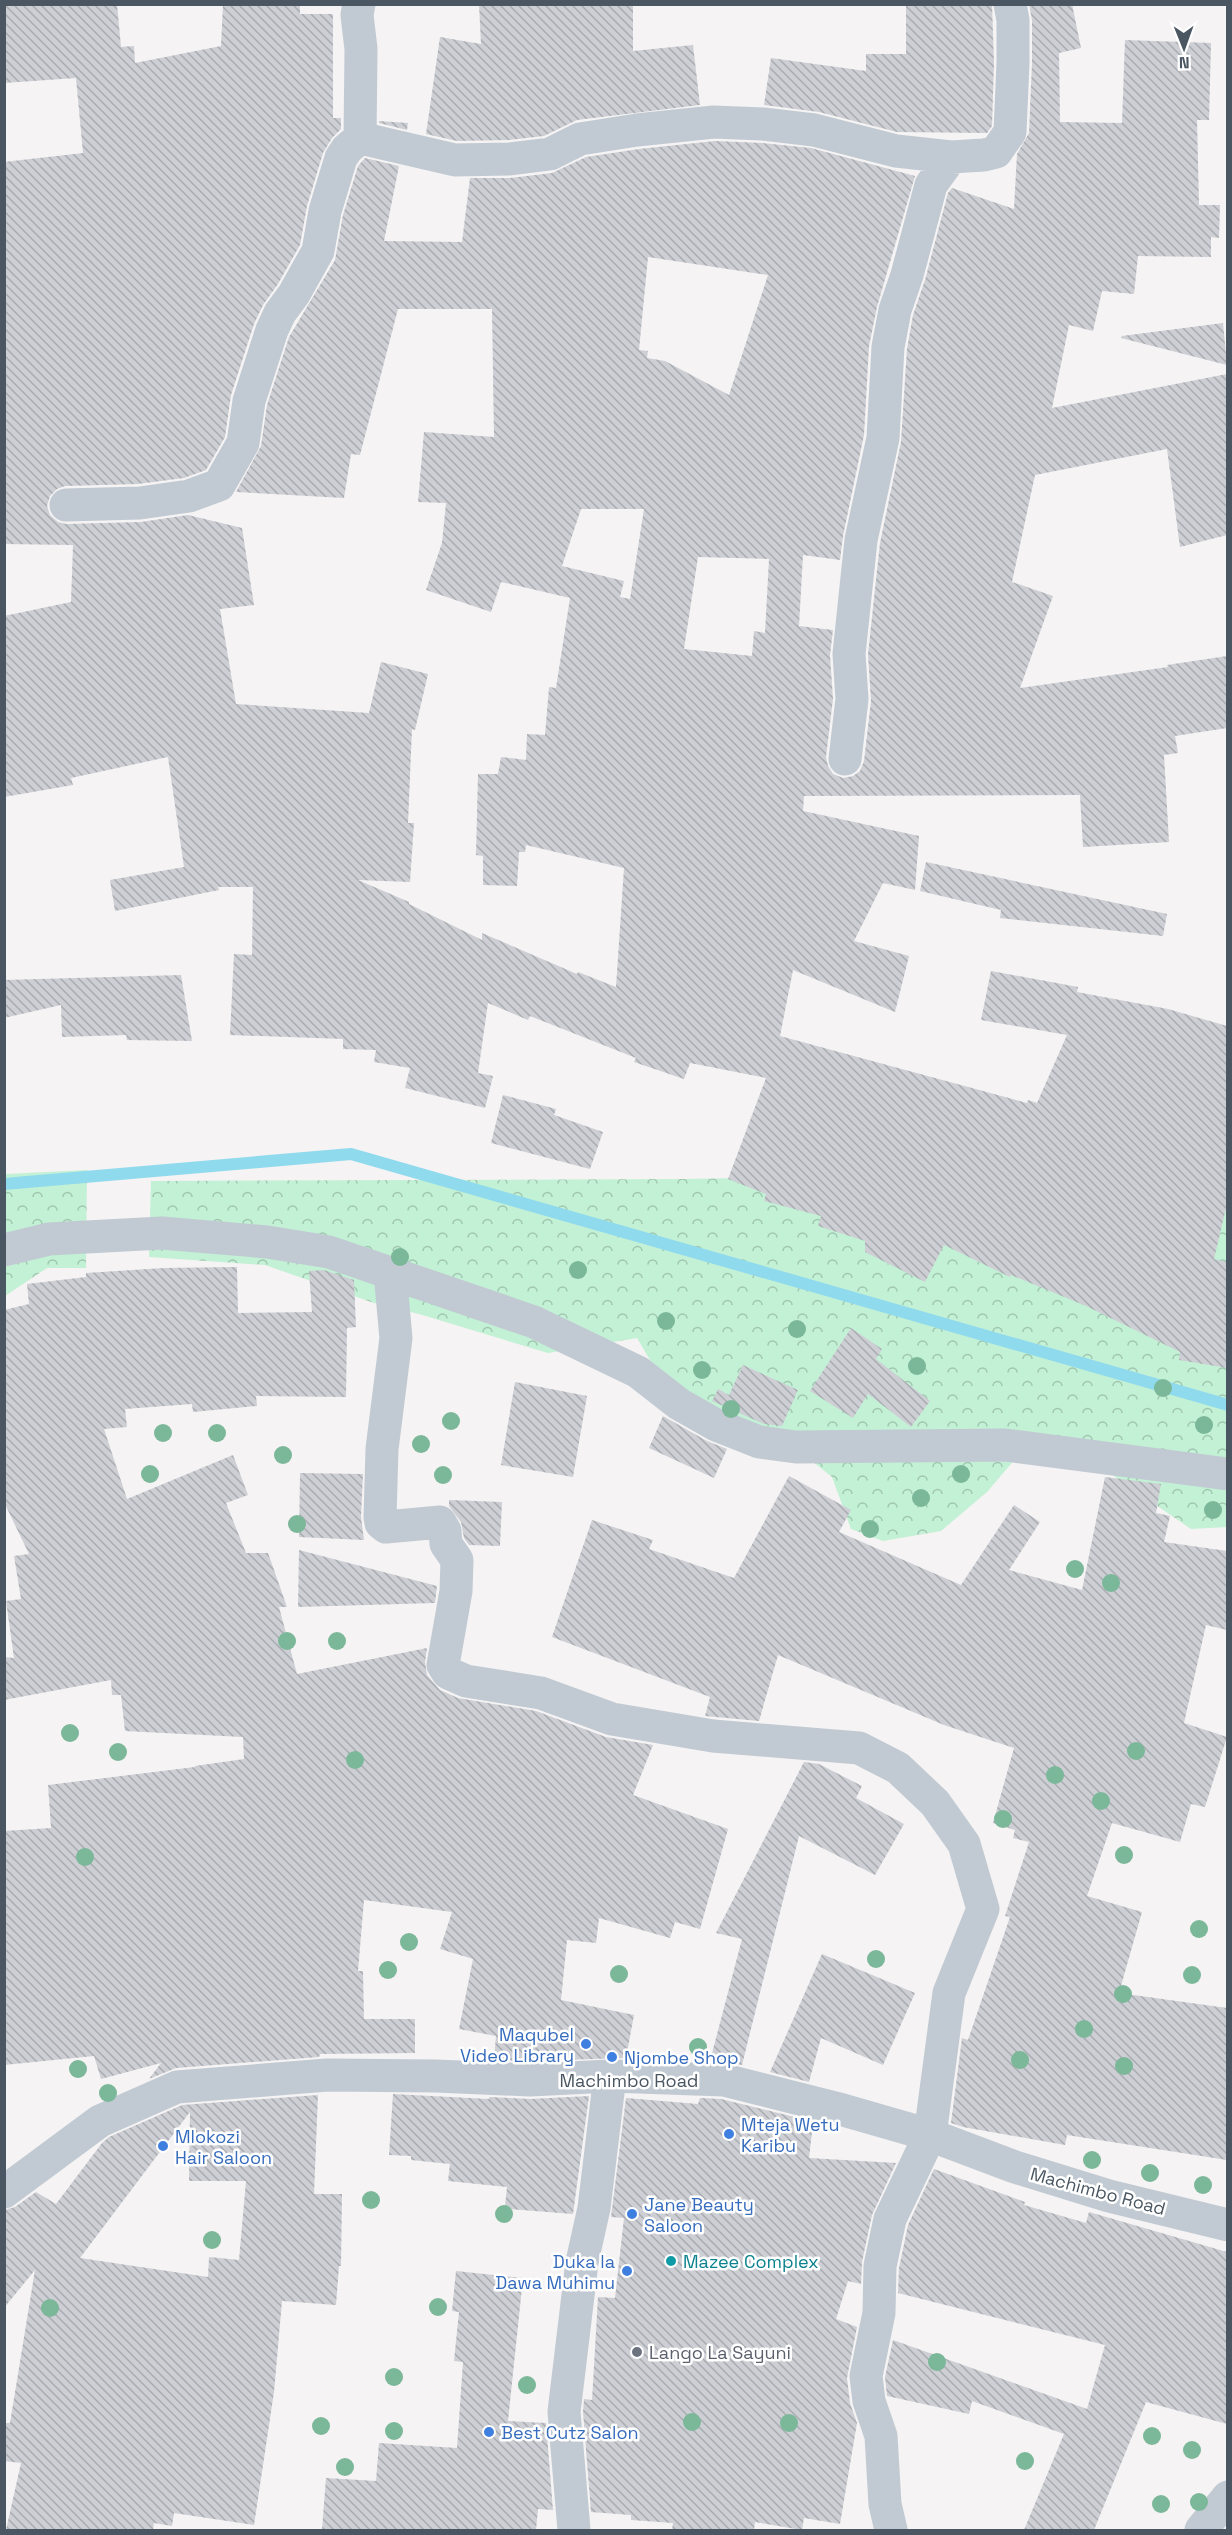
<svg xmlns="http://www.w3.org/2000/svg" width="1232" height="2535" font-family="'Space Grotesk',sans-serif">
<style>
.forest{fill:url(#forest-crowns)}
.lines{fill:none;stroke-linecap:round;stroke-linejoin:round}
.stream{stroke:#90daee;stroke-width:12}
.building{fill:url(#building-back-hatch);fill-rule:evenodd}
.minor{stroke:#c1cad2;stroke-width:33}
.tertiary{stroke:#c1cad2;stroke-width:33}
.tree{fill:#7bb799}
.shop-dot{fill:#3f7fe0;stroke:#fff;stroke-width:2}
.culture-dot{fill:#0f9aa8;stroke:#fff;stroke-width:2}
.worship-dot{fill:#6b7280;stroke:#fff;stroke-width:2}
.labels{text-anchor:middle;dominant-baseline:central;stroke-width:5;stroke-linejoin:round;paint-order:stroke}
.shop-label{font-size:18px;fill:#366cbe;stroke:#fff;text-anchor:start}
.street-label{font-size:18px;fill:#4a5661;stroke:#fff}
.culture-label{font-size:18px;fill:#0d838f;stroke:#fff;text-anchor:start}
.worship-label{font-size:18px;fill:#5b616d;stroke:#fff;text-anchor:start}
</style>
<defs>
<pattern id="forest-crowns" width="20" height="18" patternUnits="userSpaceOnUse" patternTransform="scale(1.5)"><rect width="20" height="18" fill="#c3f1d5"/><path d="M2 6a3 3 0 1 1 6 0M12 15a3 3 0 1 1 6 0" fill="none" stroke="#a0c6b0"/></pattern>
<pattern id="building-back-hatch" width="6" height="6" patternUnits="userSpaceOnUse" patternTransform="scale(1.5)"><rect width="6" height="6" fill="#cdcfd5"/><path d="M-1 5l2 2M0 0l6 6M5-1l2 2" fill="none" stroke="#a8abb0"/></pattern>
</defs>
<rect width="100%" height="100%" fill="#f5f3f3"/>
<path class="forest" d="M87 1170 86 1268H47L5 1296V1174Z
M1227 1170V1527L1191 1529 1108 1472 1035 1436 987 1492 941 1531 883 1541 851 1529 832 1477 792 1445 670 1394 637 1338 548 1353 419 1314 374 1303 265 1265 149 1257 151 1181 683 1179Z"/>
<g class="lines">
<path class="stream" d="M4 1184 351 1154 1228 1405"/>
</g>
<path class="building" d="M4 4H117L121 47 134 46 135 63 221 46 223 4H300V14H333V118H341V129L332 138 323 153 307 206 300 245 278 284 263 305 254 324 231 395 225 437 206 470 184 478 138 484 65 486 57 489 50 496 47 506 50 515 58 522 66 524 141 522 188 515 242 528 254 605 220 609 236 704 369 713 381 662 428 674 415 730 412 729 408 823H414L410 882 358 880 409 902V904L482 940V933L577 974 578 972 616 987 624 868 526 845 525 852H519L517 886 483 885V856L476 855 478 774H498L501 757 526 760 527 734 545 735 549 687 556 688 570 598 501 582 491 612 426 590 442 543 446 503 418 502 424 432 494 437 492 309H398L360 455 351 454 344 498 236 492 261 446 267 405 289 337 335 260 343 215 358 166 365 158 399 166 384 241 462 242 470 178H510L552 173 586 157 639 149 715 141 762 143 811 148 915 176 877 307 869 346 864 435 843 536 840 560 803 555 799 626 833 630 830 655 833 699 826 757 828 766 833 774 843 778 853 776 860 771 864 761 871 701 868 654 880 543 901 442 907 349 913 315 925 280 948 193 952 188 1014 209 1017 154 1029 133 1032 63V20L1029 4H1072L1081 48 1059 53 1060 122 1122 123 1125 40 1211 43 1209 120H1197L1199 205H1220L1219 238 1211 237V257L1138 256 1134 294 1102 291 1093 331 1069 325 1052 408 1227 374V535L1180 547 1167 449 1035 475 1012 582 1053 596 1020 688 1168 667 1167 665 1227 656V728L1175 736 1178 753 1164 755 1169 842 1083 847 1080 795 804 796 803 811 919 836 915 890 883 883 854 941 909 956 895 1012 793 970 780 1036 1027 1103 1028 1100 1037 1103 1067 1035 981 1020 991 971 1078 987 1077 992 1168 1009 1227 1026V1204L1214 1259 1227 1262V1368L1179 1360 1180 1352 1086 1306 1011 1275 1010 1277 944 1245 925 1282 865 1252V1241L818 1226 821 1216 764 1201 766 1194 728 1179 766 1078 690 1063 684 1079 634 1062 636 1058 530 1016 528 1020 488 1003 478 1073 493 1076 485 1108 405 1088 410 1068 374 1062 376 1050 343 1049V1039L230 1035 234 954 252 955 253 887H218L219 890 115 911 110 880 184 867 168 757 71 778 73 785 4 797V616L71 602 73 545 4 544V162L83 153 76 78 4 83ZM648 257 768 275 729 395 665 361 647 358 648 351 639 350ZM581 509H644L630 599 620 597 624 581 562 566ZM698 557 769 559 765 633 754 631 752 656 684 649Z
M479 4H633V51L693 45 700 105 577 120 544 136 509 140 457 141 426 134 440 37 481 44Z
M906 4H992L994 63 992 126 987 133 897 132 819 112 764 105 771 58 866 71V54H906Z
M379 121 408 123 407 130 379 123Z
M1223 323 1227 365 1121 338 1122 336Z
M926 862 1167 914 1163 936 1000 918 1001 910 920 891Z
M181 975 192 1041 127 1040 126 1035 62 1037 61 1005 4 1018V980Z
M503 1095 556 1109 554 1115 603 1132 590 1169 491 1143Z
M237 1267 238 1313 312 1312 309 1271 324 1270 354 1280 356 1327 347 1328 346 1397 256 1396 257 1406 193 1412 192 1404 125 1409 127 1427 104 1429 127 1499 233 1455 248 1495 226 1503 246 1553H268L287 1607H279L297 1674 427 1648 425 1662 427 1675 440 1690 458 1698 536 1711 606 1737 653 1745 633 1795 728 1829 700 1929 675 1922 670 1938 599 1918 596 1943 567 1940 561 2000 634 2015 626 2058 530 2061 494 2060 496 2036 459 2029 473 1959 440 1949 452 1912 364 1900 358 1971H363L364 2019H415V2053L320 2054 319 2057 176 2068 149 2079 161 2063 101 2079 94 2056 4 2065V1831L51 1828 48 1785 195 1767V1766L244 1759 243 1737 125 1731 121 1695H112L111 1680 4 1700V1657L14 1658 6 1601 21 1599 14 1556 29 1554 4 1502V1310L29 1304 27 1284 86 1277V1273L164 1268Z
M851 1328 882 1349 876 1359 930 1401 911 1427 868 1394 853 1418 810 1391Z
M743 1365 798 1390 782 1426 764 1424 712 1401 718 1389 729 1395Z
M515 1382 587 1396 573 1477 501 1465Z
M663 1416 707 1441 727 1449 714 1478 649 1448Z
M300 1473 363 1474 361 1517 364 1540 299 1537Z
M789 1476 851 1510 839 1532 961 1585 1014 1505 1040 1522 1009 1570 1082 1590 1105 1477 1161 1484 1156 1513 1170 1516 1164 1542 1227 1551V1630L1206 1625 1184 1723 1227 1737 1205 1807 1191 1804 1180 1842 1112 1823 1087 1896 1142 1912 1119 1993 1227 2008V2160L1067 2135 1065 2145 963 2127 951 2123 962 2038 968 2040 1010 1917 1005 1916 1029 1842 1013 1838 1015 1830 993 1823 1014 1748 944 1725 778 1655 759 1721 705 1716 710 1697 552 1637 592 1520 653 1540 649 1549 734 1578Z
M449 1500 502 1502 500 1546 469 1545 464 1538 461 1522 449 1506Z
M299 1550 437 1586 435 1603 298 1607Z
M804 1762 819 1764 862 1786 856 1798 904 1824 875 1875 799 1836 742 2065 710 2061 742 1939 716 1933Z
M822 1954 915 1993 883 2065 821 2038 809 2082 770 2072Z
M393 2094 489 2099V2097L531 2099 589 2096 573 2214 509 2209V2206H505L507 2187 448 2181 450 2164 411 2160V2156L389 2155Z
M318 2095 314 2194H342L341 2266H339L336 2305 282 2301 274 2392 254 2525 174 2513 172 2526 154 2523 153 2530H6L21 2463 4 2461V2423H10L35 2270 4 2308V2210L15 2207 36 2192 56 2204 102 2143 109 2137 182 2105ZM190 2112 189 2181H246L239 2260 209 2257 208 2277 80 2258Z
M626 2098 698 2104 700 2098 721 2099 799 2118 796 2130 812 2132 809 2158 896 2163 872 2215 862 2262 861 2284 848 2281 836 2319 857 2327 847 2378 850 2403 857 2423 840 2524 804 2518 802 2530 755 2522 754 2530H672L673 2523 631 2520V2515L591 2512 583 2412 584 2399 592 2400 598 2297 615 2298 624 2218 611 2217Z
M934 2169 1025 2202 1024 2205 1086 2223 1089 2212 1227 2252V2424L1146 2402 1094 2530H1024L1064 2434 972 2401 969 2414 887 2396 885 2377 893 2340 1087 2409 1105 2345 898 2293 899 2268 908 2225Z
M456 2271 523 2278 508 2421 546 2423 553 2510 538 2509 536 2530H322L326 2478 376 2481 379 2443 457 2448 463 2362 454 2361 459 2312 452 2311Z"/>
<g class="lines">
<path class="minor" d="M360 138 455 160 510 159 550 154 580 139 637 130 714 122 763 124 814 130 896 151 951 157 984 155 996 152 1010 132 1013 63V20L1010 4
M66 505 140 503 189 496 219 485 243 443 249 401 272 330 280 313 294 294 318 251 325 211 341 158 347 149 360 138 361 49 357 15 359 4
M845 759 852 699 849 654 861 540 883 438 888 347 895 310 907 275 931 185 951 157
M4 1250 49 1239 162 1233 267 1242 329 1252 534 1322 638 1372 679 1404 716 1425 759 1442 796 1447 1005 1445 1228 1474
M390 1273 396 1338 382 1449 380 1517 381 1523 386 1527 440 1522 445 1531 446 1544 457 1560 456 1591 443 1665 448 1673 466 1681 541 1693 612 1719 713 1736 859 1748 898 1768 935 1803 964 1844 983 1909 949 1993 930 2135 890 2219 880 2266 879 2313 866 2376 869 2401 881 2436 885 2504 891 2530
M574 2530 564 2412 582 2262 594 2208 610 2076
M1201 2530 1228 2497"/>
<path class="tertiary" d="M4 2192 100 2121 177 2087 327 2075 436 2076 530 2080 610 2076 724 2080 843 2110 930 2135 1015 2167 1109 2196 1228 2225"/>
</g>
<g class="tree">
<circle cx="400" cy="1257" r="9"/>
<circle cx="578" cy="1270" r="9"/>
<circle cx="666" cy="1321" r="9"/>
<circle cx="797" cy="1329" r="9"/>
<circle cx="917" cy="1366" r="9"/>
<circle cx="702" cy="1370" r="9"/>
<circle cx="1163" cy="1388" r="9"/>
<circle cx="731" cy="1409" r="9"/>
<circle cx="451" cy="1421" r="9"/>
<circle cx="1204" cy="1425" r="9"/>
<circle cx="163" cy="1433" r="9"/>
<circle cx="217" cy="1433" r="9"/>
<circle cx="421" cy="1444" r="9"/>
<circle cx="283" cy="1455" r="9"/>
<circle cx="150" cy="1474" r="9"/>
<circle cx="961" cy="1474" r="9"/>
<circle cx="443" cy="1475" r="9"/>
<circle cx="921" cy="1498" r="9"/>
<circle cx="1213" cy="1510" r="9"/>
<circle cx="297" cy="1524" r="9"/>
<circle cx="870" cy="1529" r="9"/>
<circle cx="1075" cy="1569" r="9"/>
<circle cx="1111" cy="1583" r="9"/>
<circle cx="287" cy="1641" r="9"/>
<circle cx="337" cy="1641" r="9"/>
<circle cx="70" cy="1733" r="9"/>
<circle cx="1136" cy="1751" r="9"/>
<circle cx="118" cy="1752" r="9"/>
<circle cx="355" cy="1760" r="9"/>
<circle cx="1055" cy="1775" r="9"/>
<circle cx="1101" cy="1801" r="9"/>
<circle cx="1003" cy="1819" r="9"/>
<circle cx="1124" cy="1855" r="9"/>
<circle cx="85" cy="1857" r="9"/>
<circle cx="1199" cy="1929" r="9"/>
<circle cx="409" cy="1942" r="9"/>
<circle cx="876" cy="1959" r="9"/>
<circle cx="388" cy="1970" r="9"/>
<circle cx="619" cy="1974" r="9"/>
<circle cx="1192" cy="1975" r="9"/>
<circle cx="1123" cy="1994" r="9"/>
<circle cx="1084" cy="2029" r="9"/>
<circle cx="698" cy="2047" r="9"/>
<circle cx="1020" cy="2060" r="9"/>
<circle cx="1124" cy="2066" r="9"/>
<circle cx="78" cy="2069" r="9"/>
<circle cx="108" cy="2093" r="9"/>
<circle cx="1092" cy="2160" r="9"/>
<circle cx="1150" cy="2173" r="9"/>
<circle cx="1203" cy="2185" r="9"/>
<circle cx="371" cy="2200" r="9"/>
<circle cx="504" cy="2214" r="9"/>
<circle cx="212" cy="2240" r="9"/>
<circle cx="438" cy="2307" r="9"/>
<circle cx="50" cy="2308" r="9"/>
<circle cx="937" cy="2362" r="9"/>
<circle cx="394" cy="2377" r="9"/>
<circle cx="527" cy="2385" r="9"/>
<circle cx="692" cy="2422" r="9"/>
<circle cx="789" cy="2423" r="9"/>
<circle cx="321" cy="2426" r="9"/>
<circle cx="394" cy="2431" r="9"/>
<circle cx="1152" cy="2436" r="9"/>
<circle cx="1192" cy="2450" r="9"/>
<circle cx="1025" cy="2461" r="9"/>
<circle cx="345" cy="2467" r="9"/>
<circle cx="1199" cy="2502" r="9"/>
<circle cx="1161" cy="2504" r="9"/>
</g>
<g class="shop-dot">
<circle cx="586" cy="2044" r="6"/>
<circle cx="612" cy="2057" r="6"/>
<circle cx="729" cy="2134" r="6"/>
<circle cx="163" cy="2146" r="6"/>
<circle cx="632" cy="2214" r="6"/>
<circle cx="627" cy="2271" r="6"/>
<circle cx="489" cy="2432" r="6"/>
</g>
<circle class="culture-dot" cx="671" cy="2261" r="6"/>
<circle class="worship-dot" cx="637" cy="2352" r="6"/>
<g class="labels">
<g class="shop-label">
<text x="574" y="2034" text-anchor="end">Maqubel<tspan x="574" dy="21">Video Library</tspan></text>
<text x="624" y="2057">Njombe Shop</text>
<text x="741" y="2124">Mteja Wetu<tspan x="741" dy="21">Karibu</tspan></text>
<text x="175" y="2136">Mlokozi<tspan x="175" dy="21">Hair Saloon</tspan></text>
<text x="644" y="2204">Jane Beauty<tspan x="644" dy="21">Saloon</tspan></text>
<text x="615" y="2261" text-anchor="end">Duka la<tspan x="615" dy="21">Dawa Muhimu</tspan></text>
<text x="501" y="2432">Best Cutz Salon</text>
</g>
<g class="street-label">
<text x="629" y="2080">Machimbo Road</text>
<text transform="translate(1098 2191) rotate(15)">Machimbo Road</text>
</g>
<g class="culture-label">
<text x="683" y="2261">Mazee Complex</text>
</g>
<g class="worship-label">
<text x="649" y="2352">Lango La Sayuni</text>
</g>
</g>
<rect width="1232" height="2535" fill="none" stroke="#4a5661" stroke-width="12"/>
<g transform="translate(1184 48) rotate(179)" stroke="#ffffff" stroke-width="4.5" paint-order="stroke">
<path d="M0-4.5L10 22L0 15L-10 22Z" fill="#4a5661"/>
<text y="-9" font-size="16" font-weight="bold" text-anchor="middle" fill="#4a5661">N</text>
</g>
</svg>
